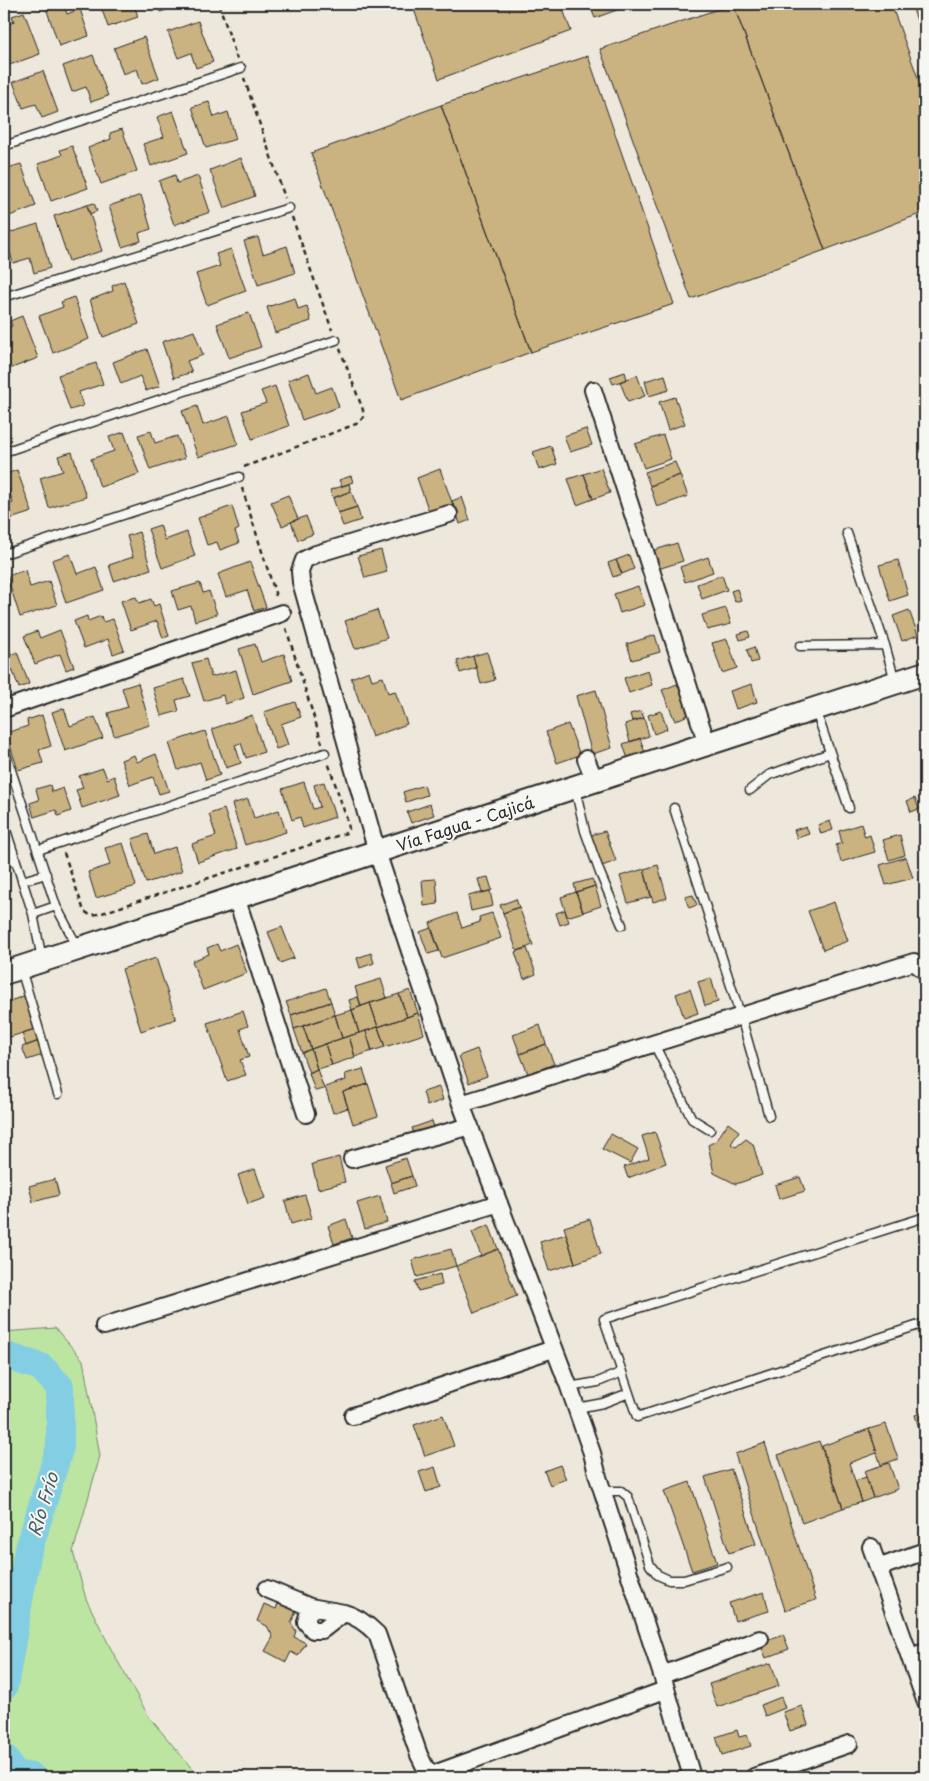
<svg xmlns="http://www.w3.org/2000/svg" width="929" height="1781" font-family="'Playpen Sans',sans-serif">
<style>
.green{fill:#bce5a2;stroke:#748866}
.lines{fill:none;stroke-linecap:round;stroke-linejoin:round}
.river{stroke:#84cee4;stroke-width:28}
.building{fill:#cab281;stroke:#2b2b2b}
.lane-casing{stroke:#2b2b2b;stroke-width:11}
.street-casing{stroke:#2b2b2b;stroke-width:20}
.secondary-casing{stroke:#2b2b2b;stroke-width:26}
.path{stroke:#2b2b2b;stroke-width:2.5;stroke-dasharray:5 4;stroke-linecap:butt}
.lane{stroke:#f6f6f2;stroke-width:8}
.street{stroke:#f6f6f2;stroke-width:16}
.secondary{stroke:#f6f6f2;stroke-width:22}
.labels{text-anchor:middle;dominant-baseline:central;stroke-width:4;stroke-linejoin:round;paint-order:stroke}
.street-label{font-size:16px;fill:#2b2b2b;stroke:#f6f6f2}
.water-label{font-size:18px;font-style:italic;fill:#465c62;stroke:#f6f6f2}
</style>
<rect width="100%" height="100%" fill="#ede8db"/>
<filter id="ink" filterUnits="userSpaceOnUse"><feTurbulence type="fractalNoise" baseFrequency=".02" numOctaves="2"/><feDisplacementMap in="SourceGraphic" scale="10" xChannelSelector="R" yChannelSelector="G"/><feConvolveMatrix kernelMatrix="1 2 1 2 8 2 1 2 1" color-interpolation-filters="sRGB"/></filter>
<g filter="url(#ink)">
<path class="green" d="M55 1328 83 1360 100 1456 73 1552 86 1599 112 1651 149 1717 199 1777H4V1332Z"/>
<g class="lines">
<path class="river" d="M4 1357H10L41 1367 60 1387V1447L27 1555 4 1686
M4 1757 14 1774 32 1777"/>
</g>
<path class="building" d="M47 4H63L67 14 80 9 89 36 59 46 45 5Z
M100 4H134L138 17 108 27Z
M158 4H186L160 12Z
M412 4H561L571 31 439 79Z
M589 4H633L595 18Z
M733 4H891L925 97V212L825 250Z
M733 4 825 250 691 299 600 49Z
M911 4H925V42Z
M24 12 40 54 4 67V25L14 22 12 16Z
M198 21 213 62 196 68 191 53 178 58 168 32Z
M144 37 159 78 142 84 137 69 123 74 114 48Z
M93 55 108 96 91 102 86 87 72 92 63 66Z
M588 56 674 304 531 352 441 105Z
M43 71 58 112 42 118 36 104 23 108 13 82Z
M209 102 214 117 228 112 236 139 206 148 192 107Z
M441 105 531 352 401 400 311 153Z
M173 111 188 153 151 166 143 144 164 137 157 117Z
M122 129 137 171 101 184 88 148 111 139 110 133Z
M72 146 88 188 51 201 38 164 62 155 60 150Z
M241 158 255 196 224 208 210 170Z
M21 164 36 206 4 218V176L10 173 8 168Z
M175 175 177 183 198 176 210 212 174 225 159 181Z
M141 195 151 229 139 233 141 241 122 247 109 206Z
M94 203 97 211 90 214 87 205Z
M87 205 102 251 69 261 54 216Z
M38 224 50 268 34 273 30 258 13 263 5 234Z
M258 237 263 254 287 246 295 273 258 285 244 241Z
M231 249 246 291 207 305 196 274 220 266 216 254Z
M124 281 139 324 103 337 90 300 113 291 112 286Z
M74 297 89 339 53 353 39 316 63 307 61 302Z
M295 298 298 309 307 306 311 321 275 333 267 307Z
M249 313 261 347 229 358 217 324Z
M22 316 38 358 4 371V329L12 326 10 321Z
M194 331 203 355 187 361 192 372 174 378 162 342Z
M147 349 160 386 146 391 140 376 121 384 113 362Z
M96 363 103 384 79 392 83 406 70 410 58 375Z
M625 372 627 379 613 384 610 377Z
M309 373 316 393 332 387 339 407 302 420 288 380Z
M637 375 645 396 628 402 620 382Z
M665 375 669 390 649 396 645 381Z
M275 386 289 426 252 439 242 411 266 403 261 391Z
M675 397 685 424 668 430 659 402Z
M197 406 203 425 229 416 238 444 198 457 182 411Z
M586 429 592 445 570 452 564 436Z
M151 431 155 443 177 436 185 458 150 470 138 435Z
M124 432 139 474 100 487 91 459 114 451 109 437Z
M663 435 671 459 644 468 635 444Z
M551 446 557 464 539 470 533 452Z
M72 452 86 497 49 508 40 478 63 471 58 456Z
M675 462 680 475 650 486 645 472Z
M601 468 610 493 593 499 584 474Z
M440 469 454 508 431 517 417 478Z
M17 470 32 512 4 521V507L13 503 4 475Z
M584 474 593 499 577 505 568 479Z
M680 475 688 496 657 507 650 486Z
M351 476 353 482 342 486 339 480Z
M349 484 351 491 333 498 330 490Z
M351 491 357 507 338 513 333 498Z
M288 495 298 519 282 526 271 502Z
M462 497 470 520 460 524 452 501Z
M232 506 239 529 235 531 239 543 220 550 217 542 207 545 198 518Z
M357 507 361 520 343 526 338 513Z
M306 516 313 534 298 540 291 522Z
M160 525 165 540 187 532 195 556 162 568 148 529Z
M139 532 151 569 114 581 109 565 133 557 127 536Z
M677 543 683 561 658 569 652 551Z
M381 550 387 572 365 578 358 556Z
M70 554 77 574 96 567 104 590 66 603 52 560Z
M629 555 634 569 622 574 616 560Z
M708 557 713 572 685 582 680 567Z
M616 560 622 574 613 577 608 563Z
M898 560 908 595 890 601 879 565Z
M250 562 266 607 254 611 247 590 226 597 218 574Z
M25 570 30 587 49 581 57 605 20 617 7 576Z
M722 575 727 590 702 599 697 584Z
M200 583 203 593 209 591 217 614 195 621 191 606 178 610 172 591Z
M638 586 645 605 620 613 614 594Z
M737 589 741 600 735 602 731 591Z
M136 597 139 603 151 599 154 606 159 604 169 636 163 638 157 621 131 630 121 601Z
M726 608 731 624 707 630 702 615Z
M377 610 387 638 355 649 345 621Z
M909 610 918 635 902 641 893 616Z
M87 616 88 621 101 616 103 622 113 619 124 650 113 654 108 639 84 648 74 621Z
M60 630 74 667 66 670 60 654 35 664 24 636 37 631 40 638Z
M748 631 750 637 740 640 738 634Z
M655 635 660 652 632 660 627 644Z
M727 639 737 668 722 673 712 643Z
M255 644 261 662 284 654 292 681 253 694 239 649Z
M754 647 758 661 751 663 747 650Z
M9 649 11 655 17 652 29 684 19 688 12 669 4 672V651Z
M487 652 495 680 481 684 473 656Z
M473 656 476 668 460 673 457 661Z
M206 659 211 677 236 670 244 698 225 704 223 695 204 701 192 663Z
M648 670 652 685 629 693 624 678Z
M369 671 372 680 383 677 388 693 395 691 407 724 372 737 351 678Z
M184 679 190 696 176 700 179 711 161 716 153 688Z
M138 683 150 725 114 736 108 713 128 707 122 688Z
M677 684 690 714 675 721 662 690Z
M752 684 757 702 736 709 730 691Z
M596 690 612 748 592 754 576 696Z
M295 702 301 717 281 724 288 745 276 749 264 712Z
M64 708 70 726 95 717 103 738 65 751 52 712Z
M641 711 644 718 632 721 630 714Z
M661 711 667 729 654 734 648 715Z
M42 715 51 746 39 750 43 763 18 770 6 733 28 726 27 720Z
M252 715 264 752 246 758 241 743 235 745 241 763 226 768 212 729Z
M644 718 649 736 630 742 625 724Z
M568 724 580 755 557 763 546 732Z
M205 731 220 775 206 780 200 762 178 770 169 743Z
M640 738 645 753 628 759 623 744Z
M156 754 169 791 159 794 153 777 130 785 121 760 134 755 137 762Z
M103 768 107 779 114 776 120 795 82 808 76 790 83 788 79 776Z
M304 782 313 809 320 807 314 785 324 782 335 817 303 828 300 817 292 820 282 789Z
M50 785 52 792 63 788 71 811 58 816 56 810 34 817 30 803 39 800 36 789Z
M424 785 427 795 406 802 403 792Z
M915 798 919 809 911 812 907 801Z
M248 799 254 818 279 810 286 832 245 845 232 804Z
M430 804 434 815 411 823 407 812Z
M224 809 237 849 198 862 192 844 216 836 209 814Z
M830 821 833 830 821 834 818 825Z
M861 824 865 837 870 835 875 852 841 862 836 845 842 843 839 831Z
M806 826 809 834 797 838 794 830Z
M605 831 616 861 602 866 591 835Z
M148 834 154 854 175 847 182 871 146 883 132 839Z
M900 835 905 855 889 860 883 840Z
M123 843 136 886 96 898 88 872 110 865 105 848Z
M906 857 913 878 886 885 880 865Z
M658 865 667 898 653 902 644 869Z
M644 869 651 897 628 903 620 876Z
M488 877 492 890 482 893 478 879Z
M436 879 438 904 424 906 422 880Z
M592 879 595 886 576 892 574 884Z
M595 886 601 906 583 912 576 892Z
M490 891 493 906 471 911 468 896Z
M576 892 583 912 567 917 561 897Z
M693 895 697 905 689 908 685 897Z
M516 899 519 907 503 913 500 905Z
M834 902 848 941 823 950 808 911Z
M519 907 533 945 517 951 503 913Z
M565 910 569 922 560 925 556 913Z
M457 913 462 928 480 922 479 917 492 913 501 938 442 958 430 923Z
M282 927 294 958 280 963 268 932Z
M431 928 439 951 428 954 420 932Z
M217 944 220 951 236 944 247 973 203 990 192 961 209 954 207 948Z
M527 948 536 974 524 979 515 952Z
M371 953 374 963 360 968 357 958Z
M156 958 176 1019 141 1031 122 969Z
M711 978 718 1002 705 1006 698 982Z
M381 979 387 998 361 1006 355 987Z
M326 988 331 1002 291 1015 286 1002Z
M690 989 698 1013 684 1018 676 994Z
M410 990 418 1013 407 1017 399 994Z
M399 994 407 1017 378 1027 370 1003Z
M24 996 35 1029 7 1038 4 1024 10 1022 4 1003Z
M358 997 361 1006 352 1010 349 1000Z
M331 1002 335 1015 294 1029 291 1015Z
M370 1003 378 1027 359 1033 352 1010Z
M352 1010 359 1033 342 1038 335 1015Z
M243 1011 248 1026 240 1029 249 1057 240 1060 246 1075 227 1081 207 1023Z
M418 1013 424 1034 385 1047 378 1027Z
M335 1015 342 1038 311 1049 303 1026Z
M540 1025 546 1044 520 1054 513 1035Z
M303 1026 311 1049 302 1053 294 1029Z
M378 1027 385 1047 372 1051 366 1031Z
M35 1029 39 1041 26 1046 22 1033Z
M366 1031 372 1051 355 1057 349 1036Z
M349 1036 355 1057 332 1065 325 1044Z
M39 1041 43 1055 27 1060 22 1047Z
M325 1044 332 1065 317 1069 311 1049Z
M546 1044 554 1064 528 1074 520 1054Z
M311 1049 317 1069 309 1073 302 1053Z
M477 1049 487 1076 469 1083 459 1056Z
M317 1069 324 1089 315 1091 309 1073Z
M363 1069 368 1084 343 1092 348 1108 333 1113 325 1087 346 1080 345 1074Z
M368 1084 378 1116 353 1124 343 1092Z
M439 1087 443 1100 427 1106 423 1092Z
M432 1121 435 1130 415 1137 412 1128Z
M728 1123 739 1131 731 1144 736 1147 746 1139 753 1144 762 1175 736 1184 714 1173 708 1145 716 1141Z
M655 1132 666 1163 628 1178 624 1167 649 1158 642 1136Z
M611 1134 638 1149 630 1163 602 1149Z
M339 1157 345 1182 318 1189 312 1164Z
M406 1158 412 1176 391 1183 385 1165Z
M255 1169 265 1198 248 1204 238 1175Z
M412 1176 415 1186 394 1193 391 1183Z
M800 1177 805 1191 779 1199 775 1185Z
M55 1179 59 1195 33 1202 29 1186Z
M305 1195 312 1218 291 1224 285 1201Z
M380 1196 387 1222 365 1229 357 1203Z
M346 1219 352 1238 334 1244 328 1226Z
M590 1219 601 1254 575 1263 564 1227Z
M489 1225 498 1249 481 1256 472 1232Z
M566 1234 575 1263 549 1271 540 1242Z
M451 1249 456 1266 417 1277 412 1260Z
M498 1249 517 1296 474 1313 456 1266Z
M440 1274 442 1285 418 1291 415 1281Z
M925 1412V1449L915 1415Z
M443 1415 454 1446 425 1456 414 1425Z
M886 1424 898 1459 881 1465 869 1429Z
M869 1429 877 1453 849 1463 862 1502 843 1508 822 1446Z
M819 1441 843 1508 802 1523 778 1455Z
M765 1443 816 1600 785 1610 735 1454Z
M889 1463 898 1489 873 1498 864 1471Z
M560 1465 566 1479 550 1485 544 1471Z
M435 1467 441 1487 426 1492 419 1472Z
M731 1469 756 1544 729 1553 705 1477Z
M866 1477 873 1498 862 1502 855 1481Z
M690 1482 717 1563 692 1571 664 1491Z
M764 1592 769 1611 735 1621 729 1603Z
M278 1603 296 1611 291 1623 296 1631 294 1637 306 1643 298 1656 291 1652 286 1662 265 1651 273 1637 267 1626 257 1621 264 1604 276 1609Z
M783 1634 789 1649 766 1658 760 1643Z
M771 1663 779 1686 717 1707 709 1684Z
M781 1697 785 1708 765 1716 761 1705Z
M802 1706 808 1725 790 1731 783 1712Z
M737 1730 739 1737 747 1735 751 1746 722 1755 716 1737Z"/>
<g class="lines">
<defs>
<path id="lane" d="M4 146 241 68
M4 297 289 208
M4 452 336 340
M847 533 885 645 895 681
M4 554 239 477
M800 646 885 645
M816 711 849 808
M4 749 56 906 77 946
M575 788 585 831 600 873 622 925
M750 790 769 775 830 753
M674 808 741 1017 769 1116
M4 824 33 914 42 959
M38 850 325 753
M4 863 15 860
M22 881 46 874
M33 914 56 906
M21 969 58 1094
M654 1044 692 1119 710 1130
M925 1217 604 1319 637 1417 925 1323
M569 1387 598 1382 622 1372
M577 1408 603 1403 629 1393
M603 1491H621L628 1497 650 1565 658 1575 669 1580H684L727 1567"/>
<path id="street" d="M593 390 707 744
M449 514 316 554 304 560 300 571 301 582 377 852 461 1104 569 1387 592 1453 598 1477 662 1675 692 1777
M4 709 282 613
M586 759 595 781
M236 897 306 1114
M461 1104 914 962 925 971
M352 1159 470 1126
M104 1326 499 1203
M353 1416 553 1349
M871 1547 925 1700
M878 1568 925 1551
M267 1589 310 1607 306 1622 313 1630H322L344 1613C357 1616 367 1624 377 1634L419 1755 426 1769 434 1774 665 1690
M310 1607 344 1613
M910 1657 925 1652
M662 1675 760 1639
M754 1777 849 1744"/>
<path id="secondary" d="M4 973 925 673"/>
</defs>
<use href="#lane" class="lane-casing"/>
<use href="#street" class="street-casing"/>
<use href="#secondary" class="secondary-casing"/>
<path class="path" d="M219 4 237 59
M244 78 285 198
M292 217 332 330
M244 467 356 424 363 418V410L340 349
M242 488 277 599
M286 628 322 743
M64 853 84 911 90 915 99 914 346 833 349 829 348 823 328 762"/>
<use href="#lane" class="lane"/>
<use href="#street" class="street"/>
<use href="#secondary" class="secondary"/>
</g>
</g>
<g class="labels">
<g class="street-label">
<text transform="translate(465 823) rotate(-18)">Vía Fagua - Cajicá</text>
</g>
<g class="water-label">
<text transform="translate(42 1504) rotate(-73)">Río Frío</text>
</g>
</g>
<rect width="929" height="1781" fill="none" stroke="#f6f6f2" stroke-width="20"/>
<rect x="10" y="10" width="909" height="1761" fill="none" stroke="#2b2b2b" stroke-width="2" filter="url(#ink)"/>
</svg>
